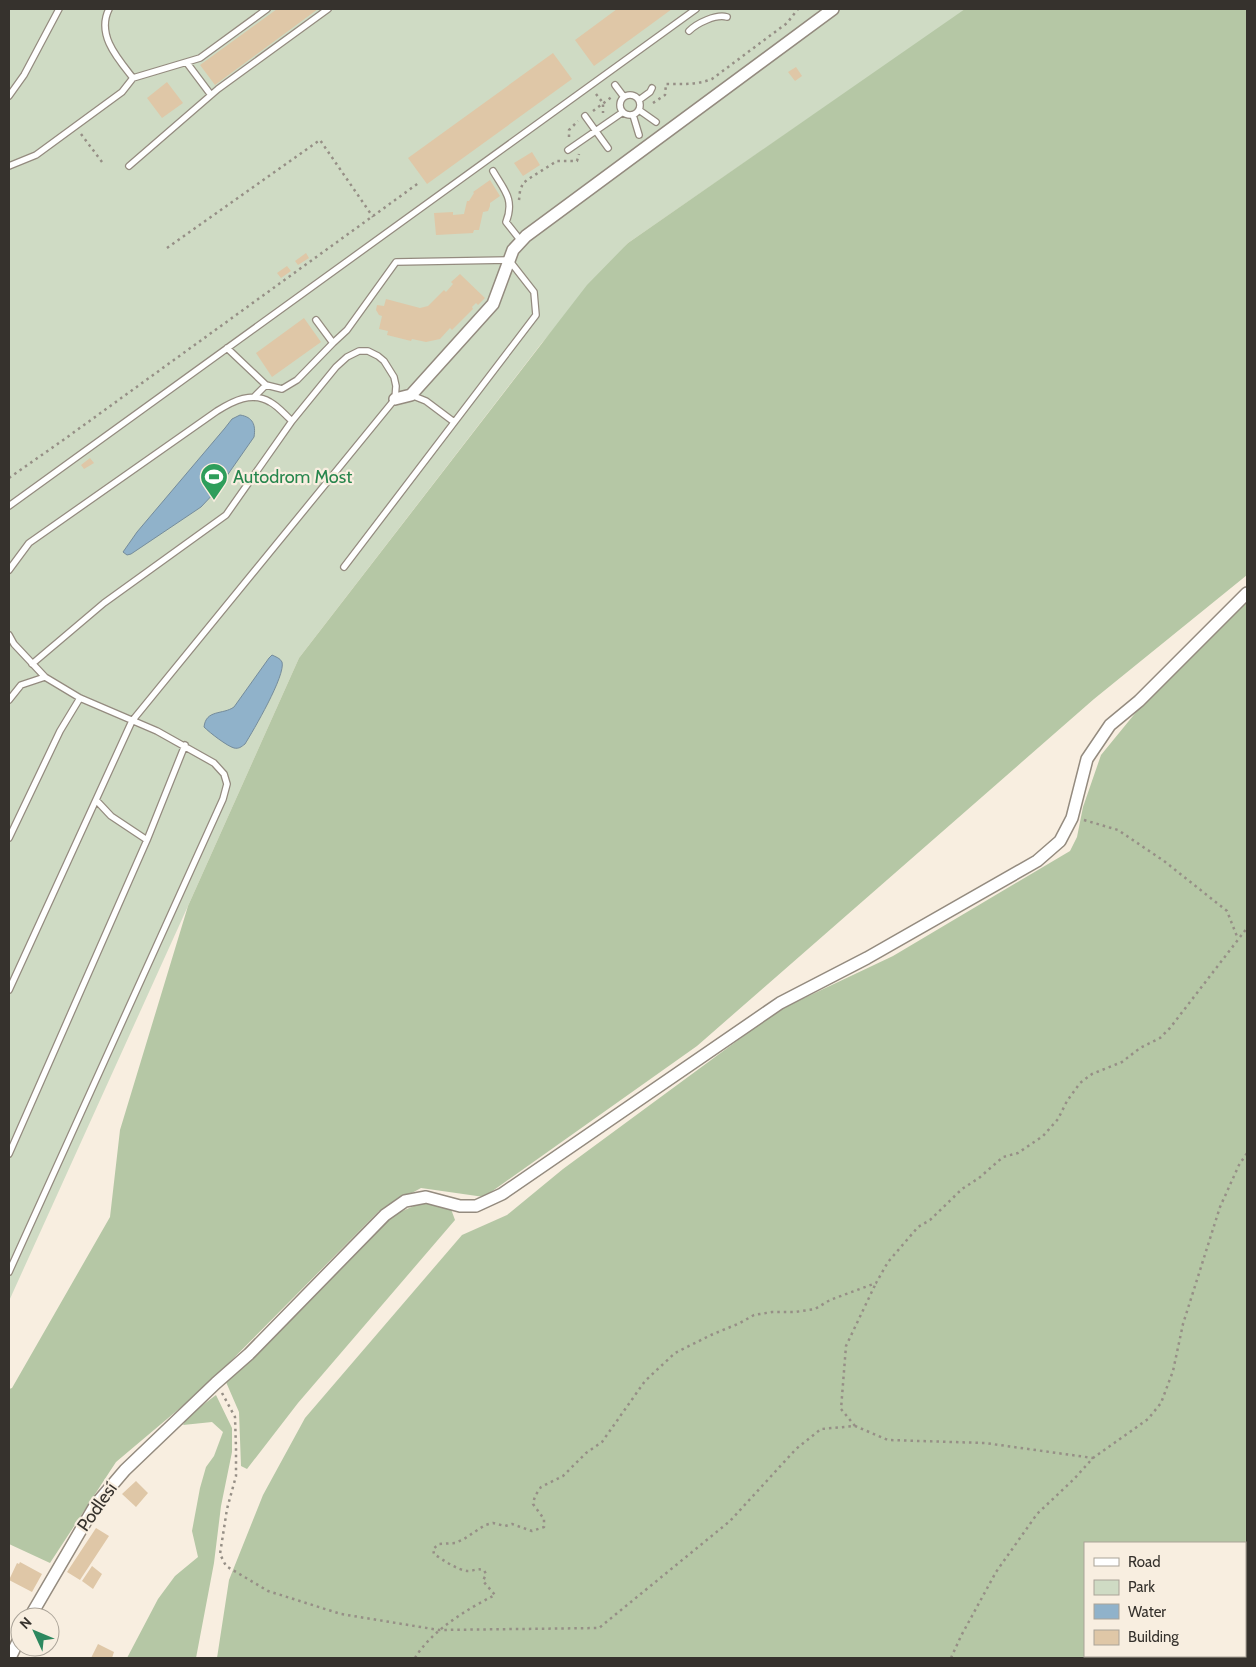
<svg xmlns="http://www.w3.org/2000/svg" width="1256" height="1667" font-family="Cabin,sans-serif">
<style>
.green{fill:#cfdbc4}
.forest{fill:#b5c7a5;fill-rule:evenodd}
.water{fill:#90b2ca;stroke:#758c9b}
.building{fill:#dfc7a7}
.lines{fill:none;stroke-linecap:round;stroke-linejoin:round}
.lane-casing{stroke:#948b7f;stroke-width:8}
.street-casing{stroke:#948b7f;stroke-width:14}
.path{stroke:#968f86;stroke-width:2.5;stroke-dasharray:2.5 4;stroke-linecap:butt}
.lane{stroke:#fff;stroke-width:5.5}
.street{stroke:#fff;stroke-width:11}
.labels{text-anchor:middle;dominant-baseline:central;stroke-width:4.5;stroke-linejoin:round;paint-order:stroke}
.leisure-label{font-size:18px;fill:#27864d;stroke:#f8eee0;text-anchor:start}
.street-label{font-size:18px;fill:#36322d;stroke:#f8eee0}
</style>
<rect width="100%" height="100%" fill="#f8eee0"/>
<path class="green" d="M9 9H967L628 243 541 344 299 658 188 906 9 1301Z"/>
<path class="forest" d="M965 9H1247V575L1094 699 697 1046 484 1197 421 1188 379 1211 219 1373 186 1403 116 1462 50 1563 9 1544V1389L12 1388 110 1217 120 1130 188 906 299 658 587 285 628 243Z
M1247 601V1658H217L229 1580 263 1495 305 1418 462 1235 507 1215 563 1169 779 1010 893 956 1070 851 1077 837 1083 807 1101 755 1137 711ZM1085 1543H1245V1656H1085Z
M423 1202 451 1209 455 1220 298 1403 247 1469 241 1466 239 1412 226 1382 255 1356 391 1216Z
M216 1395 232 1428V1452L221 1506 214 1563 196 1658H127L158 1599 175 1576 198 1557 192 1531 200 1488 206 1467 214 1456 223 1432 212 1422 183 1425 188 1416Z"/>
<path class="water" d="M240 415C253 417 256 425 254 437L217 490 201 507 131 554 127 555 123 552 137 532 225 428 232 419Z
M272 655C276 657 280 658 282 662 286 675 253 731 245 744 241 747 239 749 234 748 227 746 210 733 204 727 206 709 223 715 234 707L269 658Z"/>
<path class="building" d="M277 9H318L215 85 200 65Z
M617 9H672L594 66 575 40Z
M553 53 572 79 427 184 408 158Z
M796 67 802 76 795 81 788 72Z
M167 82 183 103 162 118 147 98Z
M532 152 540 165 523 176 514 163Z
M490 180 500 196 490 203V206L488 211 483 212 479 230H474L473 233 436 235 434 213 453 212V215L464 214 467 201H469L474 193 473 192Z
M306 253 309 258 298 265 295 261Z
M287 266 291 271 281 278 277 273Z
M460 274 485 298 478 305 476 303 472 307 473 309 452 330 450 328 440 339 426 342 412 339 411 341 387 335 388 331 379 329 382 316 379 315 376 310 377 305 384 306 386 299 420 308 428 306 444 290 446 292 453 284 451 282Z
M304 318 321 342 272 377 256 353Z
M90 458 94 463 84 469 81 465Z
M136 1481 148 1493 136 1507 122 1494Z
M96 1528 109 1536 80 1580 67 1572Z
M20 1562 42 1574 32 1592 9 1580 17 1563 19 1564Z
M92 1566 102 1574 93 1589 82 1581Z
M98 1644 114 1652 112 1658H91Z"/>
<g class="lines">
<defs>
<path id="lane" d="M109 9C96 35 118 59 133 78L200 58 267 9
M689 31C697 23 716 14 727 17
M187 63 211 95
M615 85 624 97
M620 105a10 10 0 1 1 20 0a10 10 0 1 1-20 0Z
M9 96 24 75 59 9
M639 100 650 92 652 88
M639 110 656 122
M633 115 639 135
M585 116 608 148
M568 150 623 112
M9 166 36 155 122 92 133 78
M129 166 218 89 328 9
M493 171C504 190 515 199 506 222L521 241
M333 343 347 330 396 262 509 260 534 292 536 315 344 567
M227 348 266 385 282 389 297 380 333 343 316 320
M411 395 426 401 454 422
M254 397 266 385
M9 506 696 9
M9 570 29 543 217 411C233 401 252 391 270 402 278 406 285 415 292 421
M9 635 14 644 45 677
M9 700 21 685 45 677 80 698 157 731 214 763 224 774 227 784 223 799 9 1272
M96 800 111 816 147 840
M9 838 60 731 80 698
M9 990 132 721 395 399 396 386 394 377 384 361 378 356 368 351H359L347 357 336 367 292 421 226 515 104 603 32 664
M9 1154 147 840 185 745"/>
<path id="street" d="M395 399 411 395 493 304 513 250 526 236 833 9
M30 1617 96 1504 125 1470 216 1383 249 1354 385 1215 405 1201 426 1197 460 1206H476L502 1194 780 1003 867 958 1037 861 1060 841 1072 818 1087 759 1110 725 1139 701 1247 593
M10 1658 20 1637"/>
</defs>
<use href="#lane" class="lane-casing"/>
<use href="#street" class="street-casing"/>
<path class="path" d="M596 94 603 103V113
M653 103 665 95 666 84C682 84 697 85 712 79L787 23 798 9
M593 111 613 96
M81 134 102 162
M569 137V130L578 121
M519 200 520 191 523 183 530 178 557 161H577L579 154
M167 248 320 140 373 217
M9 478 66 438 420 182
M1084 820 1118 830 1164 861 1227 911 1238 939
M222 1393 235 1417 236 1448V1476L227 1509 220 1554 226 1566 268 1591 341 1614 439 1630 599 1628 730 1521 796 1449 821 1429 855 1426 888 1440 985 1443 1093 1458
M855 1426 841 1409 846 1346 876 1283
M415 1658C431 1631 467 1609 495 1595L483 1581 486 1574 484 1570C476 1568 474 1571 468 1571 457 1570 443 1560 434 1554L433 1549 439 1544 455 1543 464 1539 485 1525 493 1523 505 1526 512 1524 532 1531 544 1527V1519L533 1504 535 1496 541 1487 563 1476 586 1453 602 1442 645 1381 675 1353 711 1335 740 1323 754 1315 772 1312H795L815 1309 830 1300 876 1283 888 1262 918 1227 930 1220 962 1189 979 1178 1003 1157 1018 1153 1043 1136 1058 1119 1067 1101 1080 1083 1092 1074 1122 1062 1140 1048 1160 1038 1170 1028 1247 928
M951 1658 961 1636 996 1572 1037 1514 1074 1479 1093 1458 1148 1419 1161 1403 1173 1371 1183 1324 1220 1207 1239 1165 1247 1153"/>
<use href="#lane" class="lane"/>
<use href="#street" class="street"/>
</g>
<defs>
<symbol id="stadium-pin" viewBox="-11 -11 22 30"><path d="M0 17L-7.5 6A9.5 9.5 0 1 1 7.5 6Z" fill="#2e9e5b" stroke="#f8eee0"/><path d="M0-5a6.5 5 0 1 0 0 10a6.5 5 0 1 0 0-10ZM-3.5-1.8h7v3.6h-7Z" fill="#fff"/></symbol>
</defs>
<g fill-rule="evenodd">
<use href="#stadium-pin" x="198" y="461" width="32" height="43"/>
</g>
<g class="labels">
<g class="leisure-label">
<text x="233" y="477">Autodrom Most</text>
</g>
<g class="street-label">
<text transform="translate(97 1507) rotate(-55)">Podlesí</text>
</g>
</g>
<rect width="1256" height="1667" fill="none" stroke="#36322d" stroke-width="20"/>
<rect x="1084" y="1542" width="162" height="115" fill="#f8eee0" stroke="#aaa398"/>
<rect x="1094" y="1558" width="25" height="8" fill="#ffffff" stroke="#aaa398"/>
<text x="1128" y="1567" font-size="15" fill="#36322d">Road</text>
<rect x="1094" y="1580" width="25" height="15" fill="#cfdbc4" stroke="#aaa398"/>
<text x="1128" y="1592" font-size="15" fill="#36322d">Park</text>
<rect x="1094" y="1604" width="25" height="15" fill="#90b2ca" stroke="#aaa398"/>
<text x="1128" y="1617" font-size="15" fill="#36322d">Water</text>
<rect x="1094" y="1630" width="25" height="15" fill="#dfc7a7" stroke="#aaa398"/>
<text x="1128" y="1642" font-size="15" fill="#36322d">Building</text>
<g transform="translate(35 1632) rotate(314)"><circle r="24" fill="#f8eee0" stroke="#aaa398"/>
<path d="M0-4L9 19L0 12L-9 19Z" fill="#2d885f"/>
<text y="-8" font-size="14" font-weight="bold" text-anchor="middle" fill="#36322d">N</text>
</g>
</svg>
